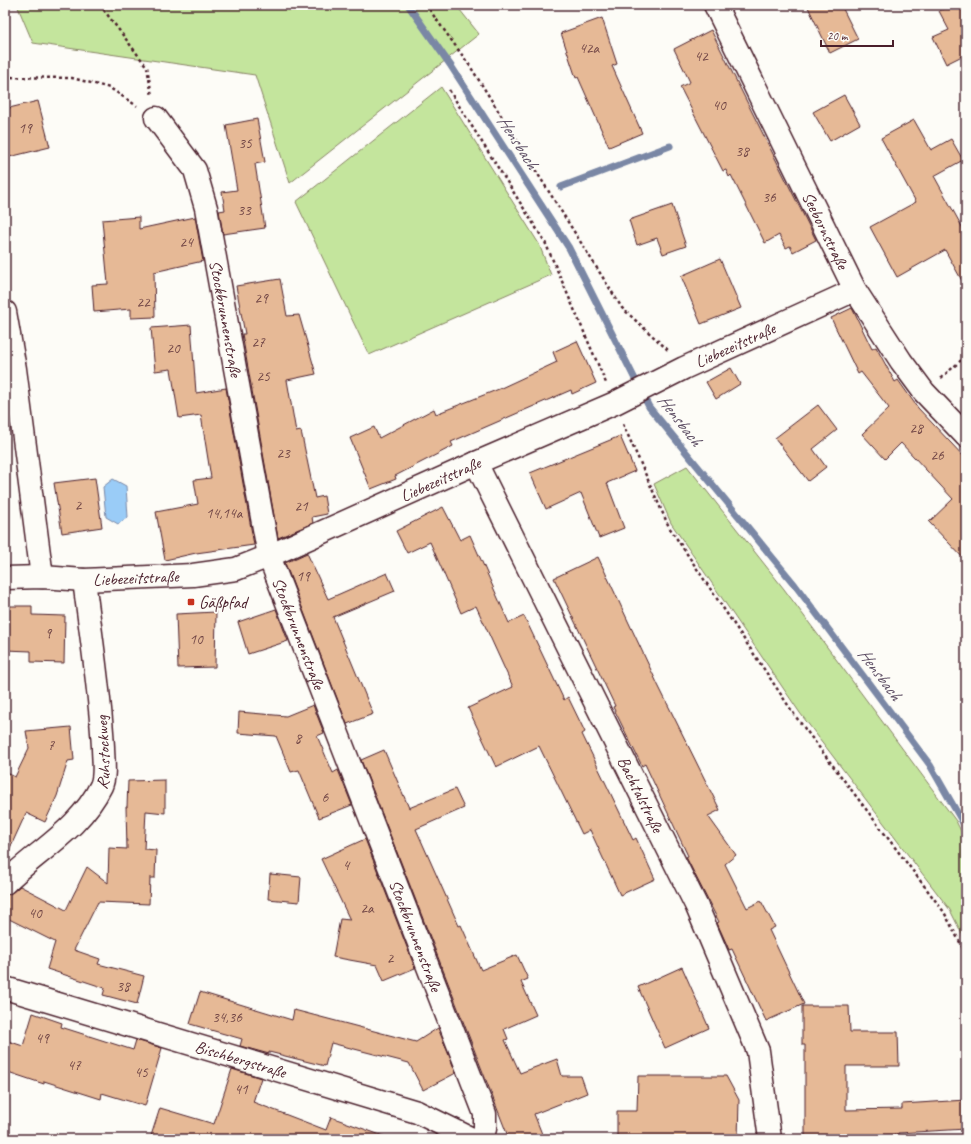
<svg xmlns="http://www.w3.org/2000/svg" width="971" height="1144" font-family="Caveat,sans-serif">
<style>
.green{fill:#c4e59d;stroke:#878264}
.water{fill:#9accf7;stroke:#7a87a5}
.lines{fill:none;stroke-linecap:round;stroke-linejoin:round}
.stream{stroke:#7a87a5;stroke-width:7}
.building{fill:#e6b996;stroke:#4a1f2b}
.minor-casing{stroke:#4a1f2b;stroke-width:25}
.path{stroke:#4a1f2b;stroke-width:2.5;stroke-dasharray:3 3;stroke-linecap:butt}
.minor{stroke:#fdfcf7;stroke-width:22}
.poi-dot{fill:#c8321e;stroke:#fdfcf7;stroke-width:1.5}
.labels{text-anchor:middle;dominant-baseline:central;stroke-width:3.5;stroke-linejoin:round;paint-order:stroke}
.number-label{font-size:15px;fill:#714646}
.street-label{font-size:17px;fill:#4a1f2b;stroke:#fdfcf7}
.poi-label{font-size:17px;fill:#4a1f2b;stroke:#fdfcf7;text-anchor:start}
.water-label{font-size:18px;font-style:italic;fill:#625368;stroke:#fdfcf7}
</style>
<rect width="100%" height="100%" fill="#fdfcf7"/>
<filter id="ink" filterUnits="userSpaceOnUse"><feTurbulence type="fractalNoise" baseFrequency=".025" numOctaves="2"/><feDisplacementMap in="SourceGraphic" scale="8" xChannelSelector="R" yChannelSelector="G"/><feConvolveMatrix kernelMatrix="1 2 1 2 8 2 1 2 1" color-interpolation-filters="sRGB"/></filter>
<g filter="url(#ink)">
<path class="green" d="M17 5H456L479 34 290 183 255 75 33 43Z
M441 87 539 244 551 275 369 355 296 202Z
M687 466 784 589 956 821 966 841V942L950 910 800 713 671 523 654 484Z"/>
<path class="water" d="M113 479 126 486 128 517 118 524 106 517 103 487Z"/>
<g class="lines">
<path class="stream" d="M408 5 451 66 569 248 649 407 795 585 930 765 966 828
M561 187 670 146"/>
</g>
<path class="building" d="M807 5H841L858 39 830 53Z
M952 5H961L966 16V64L962 56 946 64 933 37 949 30 939 11Z
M602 18 617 64 612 66 642 133 609 147 578 77 576 78 561 33Z
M711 30 816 240 793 252 790 246 786 248 779 235 765 243 731 175 729 177 726 170 723 171 680 87 690 82 674 49Z
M844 95 860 124 830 141 813 112Z
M38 101 50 147 5 158V109Z
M257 119 265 162 255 164 265 228 223 234 219 211 225 210 222 192 237 190 226 125Z
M914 120 931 150 951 139 963 160 934 176 966 234V288L945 250 897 277 870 227 916 202 881 138Z
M672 205 686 246 663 254 657 238 637 245 629 220Z
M139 217V229L195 217 203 261 154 272 155 317 131 318V309L94 312 92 285 108 284 102 220Z
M720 259 741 308 701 324 681 276Z
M280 279 287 316 299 315 316 374 287 380 296 432 301 431 315 498 324 496 327 514 312 517 313 523 278 538 242 334H245L236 286Z
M852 308 872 349 876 347 895 382 898 380 918 408 966 459V561L929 522 953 499 901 443 885 459 862 434 889 408 861 372 858 374 831 318Z
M191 325 196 393 226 388 254 545 196 553 165 560 156 512 198 504 194 480 211 478 201 415 179 418 171 369 155 371 151 328Z
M577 341 596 383 572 394 571 390 451 442 453 446 395 476 396 479 371 489 350 438 374 427 379 438 434 409 436 414 499 389 557 362 553 352Z
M731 368 740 384 716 399 706 382Z
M818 405 837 430 813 449 826 467 808 481 775 438Z
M620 436 635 471 607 483 624 528 599 538 581 493 546 509 530 473Z
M95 478 102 527 62 533 54 483Z
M443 507 460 540 470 535 509 623 524 616 564 700 568 697 585 732 582 734 633 840 636 838 655 879 620 895 590 830 582 834 539 746 496 767 468 708 513 687 476 606 461 613 430 542 407 553 396 531Z
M307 553 328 599 387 573 395 591 333 617 373 714 347 724 285 563Z
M598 557 658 685 720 810 708 816 736 855 725 864 747 908 761 901 775 927 769 930 804 1004 766 1021 732 949 729 950 727 945 717 923 719 922 686 857 688 856 645 764 642 766 613 707 615 706 554 578Z
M5 606H32V615L65 616 64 663 31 662V651L5 650Z
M276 609 288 641 248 654 238 622Z
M216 612 215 667 178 668 176 614Z
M313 705 324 733 317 736 333 773 338 770 352 805 319 818 299 770 291 772 276 736 238 733 239 712 286 716Z
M71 727 74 760 68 761 57 796 45 822 26 813 5 859V772L15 777 29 748 26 731Z
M384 750 409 808 455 789 464 808 416 829 459 926 461 925 481 970 517 955 528 979 521 982 536 1015 504 1029 508 1039 505 1040 520 1073 557 1059 562 1076H581L587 1093 534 1114 544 1139H509L361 760Z
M165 780V813L146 811 144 849 156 850 155 878H150L149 904 98 902 74 950 100 959 98 964 144 976 137 1004 103 995 105 988 47 969 55 942 5 917V895L13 892 20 886 66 910 87 867 108 883 109 848 127 849 126 807H127L128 781Z
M365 839 415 968 384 981 377 965 333 957 340 919 350 920 321 859Z
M270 874 301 877 299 902 268 899Z
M682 967 709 1028 665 1048 638 987Z
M200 992 292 1020 294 1010 416 1042 438 1028 456 1073 423 1090 409 1063 331 1043 325 1066 269 1052V1054L240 1046 242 1039 190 1024Z
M802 1006H849L850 1032H898L899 1066H846V1110L902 1109V1104L966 1100V1129L898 1133V1135L847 1136V1138H805V1045H802Z
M33 1013 62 1023 61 1027 133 1050 136 1040 162 1048 145 1106 102 1093 101 1099 44 1081V1084L5 1071V1040L23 1046Z
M232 1069 261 1078 253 1102 326 1130 331 1117 386 1137V1139H150L160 1108 214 1124Z
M638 1076H726L739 1100 738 1139H617V1111H637Z"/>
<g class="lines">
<defs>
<g id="minor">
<path id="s1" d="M715 5 855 290 901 361 924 392 966 436"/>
<path id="s2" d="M156 118 195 170 206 208 269 556 485 1114V1129L481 1139"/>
<path d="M5 312 15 369 42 577"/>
<path id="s3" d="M476 463 697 907 758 1051 770 1139"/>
<path id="s4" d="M5 578 42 577 84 580 193 575 236 569 269 556 476 463 615 403 684 368 855 290"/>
<path id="s5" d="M5 883C37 851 80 829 101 786 106 775 103 759 103 747 100 691 91 636 84 580"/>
<path id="s6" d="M5 988 417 1112 472 1139"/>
</g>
</defs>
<use href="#minor" class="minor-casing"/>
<path class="path" d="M100 5 147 67 152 96
M426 5 470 66 622 308 668 350
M5 77 72 78 110 88 137 106
M449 90 545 242 606 383
M941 378 966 356
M623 424 669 527 796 717 944 912 966 954"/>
<use href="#minor" class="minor"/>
</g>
</g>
<rect class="poi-dot" x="187" y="598" width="8" height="8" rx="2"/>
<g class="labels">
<g class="number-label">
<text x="589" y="48">42a</text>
<text x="701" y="56">42</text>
<text x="719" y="105">40</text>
<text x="25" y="128">19</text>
<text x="245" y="143">35</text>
<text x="742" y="151">38</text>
<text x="769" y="197">36</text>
<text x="244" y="210">33</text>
<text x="186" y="242">24</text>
<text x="261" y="298">29</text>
<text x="143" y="302">22</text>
<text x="258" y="342">27</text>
<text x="173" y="348">20</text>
<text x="263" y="376">25</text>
<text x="916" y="428">28</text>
<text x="283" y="453">23</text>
<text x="937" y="455">26</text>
<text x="78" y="505">2</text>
<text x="301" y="506">21</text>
<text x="224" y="513">14,14a</text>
<text x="303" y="576">19</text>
<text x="48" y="633">9</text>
<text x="196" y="639">10</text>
<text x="298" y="738">8</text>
<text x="51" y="745">7</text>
<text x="325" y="797">6</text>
<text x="346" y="865">4</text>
<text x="367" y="908">2a</text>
<text x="35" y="913">40</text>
<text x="390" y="958">2</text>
<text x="123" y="986">38</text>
<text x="227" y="1017">34,36</text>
<text x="42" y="1038">49</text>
<text x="74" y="1065">47</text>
<text x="141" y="1072">45</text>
<text x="241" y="1089">41</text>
</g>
<g class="street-label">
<text stroke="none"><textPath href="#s1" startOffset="251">Seebornstraße</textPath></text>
<text stroke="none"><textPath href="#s2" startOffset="217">Stockbrunnenstraße</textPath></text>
<text stroke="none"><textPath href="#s4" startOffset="779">Liebezeitstraße</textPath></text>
<text stroke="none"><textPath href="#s4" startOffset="455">Liebezeitstraße</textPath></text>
<text stroke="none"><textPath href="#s4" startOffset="131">Liebezeitstraße</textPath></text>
<text stroke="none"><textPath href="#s2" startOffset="541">Stockbrunnenstraße</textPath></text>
<text stroke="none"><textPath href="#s5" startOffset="172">Ruhstockweg</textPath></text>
<text stroke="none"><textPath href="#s3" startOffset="370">Bachtalstraße</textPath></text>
<text stroke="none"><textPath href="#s2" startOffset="865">Stockbrunnenstraße</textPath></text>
<text stroke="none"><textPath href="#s6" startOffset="246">Bischbergstraße</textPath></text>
</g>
<g class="poi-label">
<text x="199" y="602">Gäßpfad</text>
</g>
<g class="water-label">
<text transform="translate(518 142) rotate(57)">Hensbach</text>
<text transform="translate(680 420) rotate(52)">Hensbach</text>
<text transform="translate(880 674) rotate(53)">Hensbach</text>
</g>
</g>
<rect width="971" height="1144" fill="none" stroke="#fdfcf7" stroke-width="20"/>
<rect x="10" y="10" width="951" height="1124" fill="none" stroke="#4a1f2b" stroke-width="1.5" filter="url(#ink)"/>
<path d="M821 40v6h72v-6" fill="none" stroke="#4a1f2b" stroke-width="2"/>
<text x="827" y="40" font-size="12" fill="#4a1f2b" stroke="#fdfcf7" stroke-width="3" paint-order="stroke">20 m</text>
</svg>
